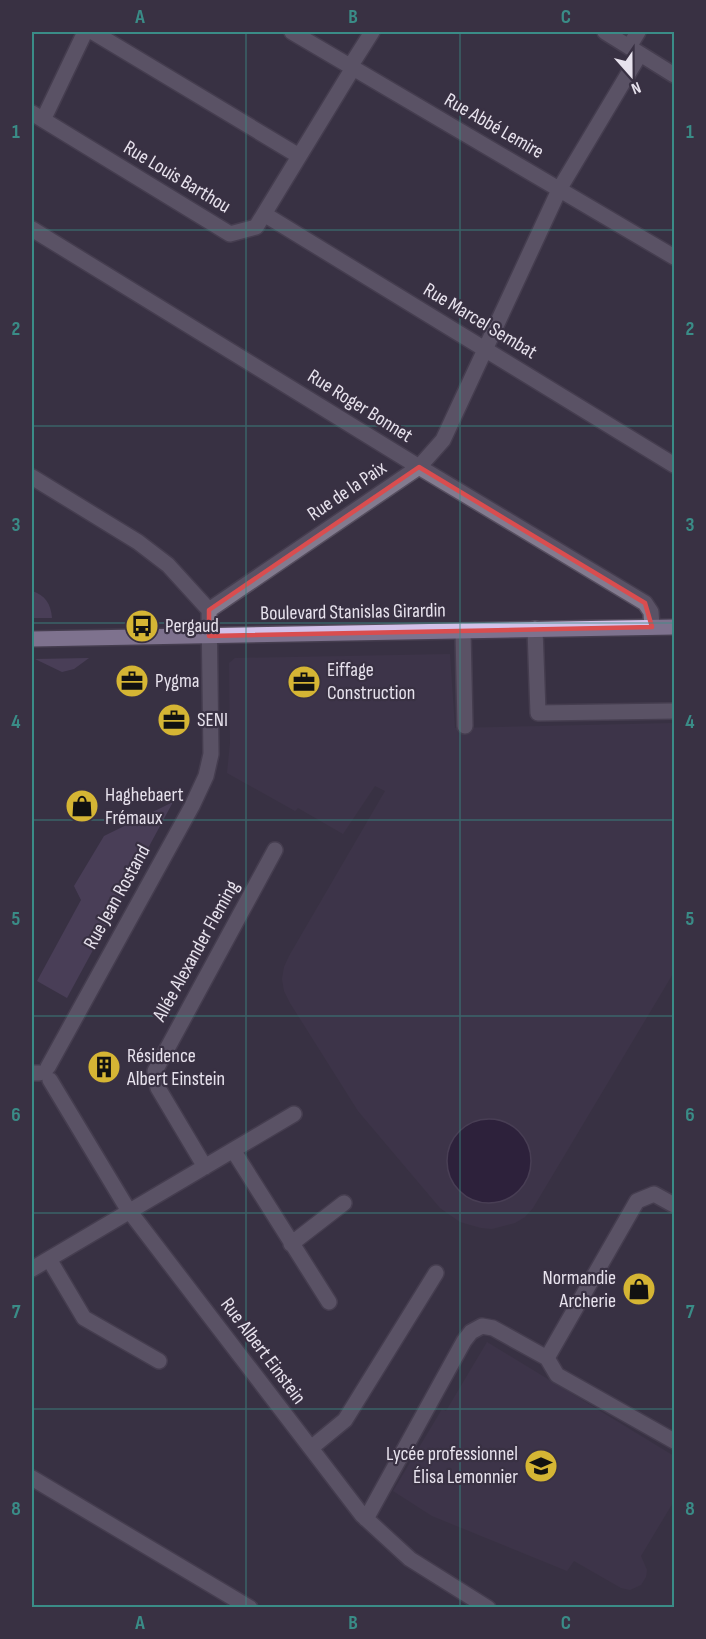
<svg xmlns="http://www.w3.org/2000/svg" width="706" height="1639" font-family="'Sofia Sans Condensed',sans-serif">
<style>
.built{fill:#433950;fill-rule:evenodd}
.green{fill:#5d4e70}
.water{fill:#200e31;stroke:#5c4e69;stroke-width:1.5}
.lines{fill:none;stroke-linecap:round;stroke-linejoin:round}
.minor-casing{stroke:#554d5e;stroke-width:18}
.major-casing{stroke:#554d5e;stroke-width:18}
.minor{stroke:#837b8f;stroke-width:15}
.major{stroke:#d2c1e9;stroke-width:15}
.marked{fill:none;stroke:#d94d4f;stroke-width:4.5;stroke-linejoin:round}
.grid{fill:none;stroke:#3a8c87;stroke-width:1.5;stroke-opacity:0.55}
.labels{text-anchor:middle;dominant-baseline:central;stroke-width:4.5;stroke-linejoin:round;paint-order:stroke}
.street-label{font-size:20px;fill:#e7e2ed;stroke:#393143}
.poi-label{font-size:20px;fill:#e7e2ed;stroke:#393143;text-anchor:start}
.neatline{fill:none;stroke:#3a8c87;stroke-width:2}
.grid-label{font-size:20px;text-anchor:middle;font-weight:bold;fill:#3a8c87}
</style>
<rect width="100%" height="100%" fill="#393143"/>
<path class="built" d="M450 654 455 728 674 723V972L533 1208 525 1217 515 1223 492 1229 481 1228 460 1222 440 1208 358 1111 290 1003 284 991 282 979 284 967 289 956 385 791 375 786 343 834 298 808 295 811 227 773 230 743 229 663 235 658ZM506 1122 521 1134 529 1153 530 1165 524 1184 518 1192 499 1202 488 1203 470 1199 458 1189 450 1174Z
M487 1342 674 1456V1501L641 1556 647 1570 646 1577 641 1585 630 1590 621 1588 574 1561 567 1571 432 1516 393 1491 442 1409 446 1411Z"/>
<path class="green" d="M32 591C45 595 51 604 52 618H32Z
M89 658 74 669 62 672 35 659Z
M173 802 67 998 37 981 81 900 74 886 104 836Z"/>
<path class="water" d="M447 1161a42 42 0 1 1 84 0a42 42 0 1 1-84 0Z"/>
<g class="lines">
<defs>
<path id="minor" d="M93 32 299 156
M292 32 674 257
M605 32 674 75
M629 47 638 32
M32 113 230 234 256 227 353 68V62L372 32
M43 120 85 32
M264 214 674 465
M32 229 419 467 645 603 651 612 652 627
M32 477 138 542 168 565 209 610
M209 610 419 467 443 440 560 188 640 54
M535 629 538 713 674 711
M463 631 465 726
M48 1067 192 806 206 776 211 754 209 610
M32 1073H39
M50 1080 127 1208 362 1515 410 1559 488 1608
M233 1150 329 1302
M205 1167 158 1088 155 1071 275 850
M291 1244 344 1203
M49 1259 84 1318 159 1361
M32 1269 294 1114
M547 1358 637 1201 654 1194 674 1205
M311 1448 345 1420 436 1273
M32 1478 250 1608
M366 1519 464 1341 471 1332 482 1326 493 1328 547 1358 557 1375 674 1441"/>
<path id="major" d="M32 639 674 627"/>
</defs>
<use href="#minor" class="minor-casing"/>
<use href="#major" class="major-casing"/>
<use href="#minor" class="minor"/>
<use href="#major" class="major"/>
</g>
<path d="M0 0H706V1639H0ZM419 467 645 603 652 627 209 636V610Z" fill="#393143" fill-opacity=".55" fill-rule="evenodd"/>
<path class="marked" d="M419 467 645 603 652 627 209 636V610Z"/>
<path class="grid" d="M246 32V1608M460 32V1608M32 230H674M32 426H674M32 623H674M32 820H674M32 1016H674M32 1213H674M32 1409H674"/>
<defs>
<symbol id="bus-disc" viewBox="-11 -11 22 22"><circle r="9.5" fill="#d5b534" stroke="#393143"/><path d="M-5-6H5V4H4V6H2V4H-2V6H-4V4H-5ZM-3.5-4V0h7V-4ZM-3.5 1.2v1.5H-2V1.2ZM2 1.2v1.5H3.5V1.2Z" fill="#111"/></symbol>
<symbol id="office-disc" viewBox="-11 -11 22 22"><circle r="9.5" fill="#d5b534" stroke="#393143"/><path d="M-6-3h4V-5.5h4V-3h4V5H-6ZM-1-4.5V-3h2v-1.5ZM-6 0V1H6V0Z" fill="#111"/></symbol>
<symbol id="shop-disc" viewBox="-11 -11 22 22"><circle r="9.5" fill="#d5b534" stroke="#393143"/><path d="M-5-2.5h2.3a2.7 3.5 0 0 1 5.4 0H5L5.5 6h-11ZM-1.5-2.5h3a1.5 2.3 0 0 0-3 0Z" fill="#111"/></symbol>
<symbol id="building-disc" viewBox="-11 -11 22 22"><circle r="9.5" fill="#d5b534" stroke="#393143"/><path d="M-4-6H4V6H1V3H-1V6H-4ZM-2.5-4.3h1.7v1.8h-1.7ZM.8-4.3h1.7v1.8H.8ZM-2.5-1h1.7V.8h-1.7ZM.8-1h1.7V.8H.8Z" fill="#111"/></symbol>
<symbol id="school-disc" viewBox="-11 -11 22 22"><circle r="9.5" fill="#d5b534" stroke="#393143"/><path d="M0-5L7-2L0 1L-7-2ZM-4 1L0 2.5L4 1V4Q0 6-4 4Z" fill="#111"/></symbol>
</defs>
<g fill-rule="evenodd">
<use href="#bus-disc" x="123" y="607" width="38" height="38"/>
<use href="#office-disc" x="113" y="662" width="38" height="38"/>
<use href="#office-disc" x="285" y="663" width="38" height="38"/>
<use href="#office-disc" x="155" y="701" width="38" height="38"/>
<use href="#shop-disc" x="63" y="787" width="38" height="38"/>
<use href="#building-disc" x="85" y="1048" width="38" height="38"/>
<use href="#shop-disc" x="620" y="1270" width="38" height="38"/>
<use href="#school-disc" x="522" y="1447" width="38" height="38"/>
</g>
<g class="labels">
<g class="street-label">
<text transform="translate(494 126) rotate(30)">Rue Abbé Lemire</text>
<text transform="translate(177 177) rotate(31)">Rue Louis Barthou</text>
<text transform="translate(480 321) rotate(31)">Rue Marcel Sembat</text>
<text transform="translate(360 406) rotate(32)">Rue Roger Bonnet</text>
<text transform="translate(347 491) rotate(-34)">Rue de la Paix</text>
<text transform="translate(353 612) rotate(-1)">Boulevard Stanislas Girardin</text>
<text transform="translate(117 897) rotate(-61)">Rue Jean Rostand</text>
<text transform="translate(196 951) rotate(-61)">Allée Alexander Fleming</text>
<text transform="translate(263 1351) rotate(53)">Rue Albert Einstein</text>
</g>
<g class="poi-label">
<text x="165" y="626">Pergaud</text>
<text x="327" y="670">Eiffage<tspan x="327" dy="23">Construction</tspan></text>
<text x="155" y="681">Pygma</text>
<text x="197" y="720">SENI</text>
<text x="105" y="795">Haghebaert<tspan x="105" dy="23">Frémaux</tspan></text>
<text x="127" y="1056">Résidence<tspan x="127" dy="23">Albert Einstein</tspan></text>
<text x="616" y="1278" text-anchor="end">Normandie<tspan x="616" dy="23">Archerie</tspan></text>
<text x="518" y="1454" text-anchor="end">Lycée professionnel<tspan x="518" dy="23">Élisa Lemonnier</tspan></text>
</g>
</g>
<rect width="706" height="1639" fill="none" stroke="#393143" stroke-width="66"/>
<g transform="translate(631 75) rotate(159)" stroke="#393143" stroke-width="4.5" paint-order="stroke">
<path d="M0-4.5L10 22L0 15L-10 22Z" fill="#e7e2ed"/>
<text y="-9" font-size="16" font-weight="bold" text-anchor="middle" fill="#e7e2ed">N</text>
</g>
<rect x="33" y="33" width="640" height="1573" class="neatline"/>
<g class="grid-label">
<text x="140" y="23">A</text>
<text x="353" y="23">B</text>
<text x="566" y="23">C</text>
<text x="16" y="138">1</text>
<text x="690" y="138">1</text>
<text x="16" y="335">2</text>
<text x="690" y="335">2</text>
<text x="16" y="531">3</text>
<text x="690" y="531">3</text>
<text x="16" y="728">4</text>
<text x="690" y="728">4</text>
<text x="16" y="925">5</text>
<text x="690" y="925">5</text>
<text x="16" y="1121">6</text>
<text x="690" y="1121">6</text>
<text x="16" y="1318">7</text>
<text x="690" y="1318">7</text>
<text x="16" y="1515">8</text>
<text x="690" y="1515">8</text>
<text x="140" y="1629">A</text>
<text x="353" y="1629">B</text>
<text x="566" y="1629">C</text>
</g>
</svg>
